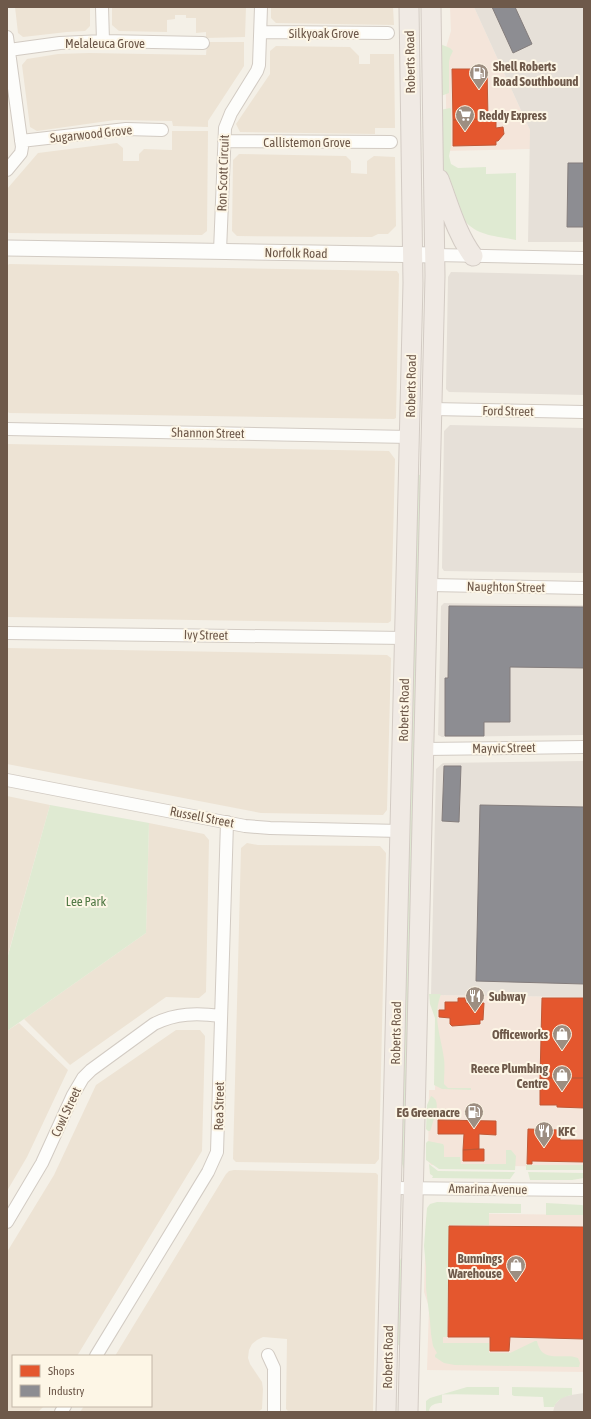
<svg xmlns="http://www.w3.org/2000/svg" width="591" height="1419" font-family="'Asap Condensed',sans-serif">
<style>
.residential{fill:#ede3d4}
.commercial{fill:#f4e5da}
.industrial{fill:#e6e0d8}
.green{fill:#dfead2}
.shops{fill:#e4572e;stroke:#c15836}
.industry{fill:#8d8d92;stroke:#847d7c}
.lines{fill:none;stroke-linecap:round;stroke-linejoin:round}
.minor-casing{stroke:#d2cbc3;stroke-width:14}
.tertiary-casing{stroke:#d2cbc3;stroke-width:17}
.trunk-casing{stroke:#d3cbc4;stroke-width:21}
.minor{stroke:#fdfdfb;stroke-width:12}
.tertiary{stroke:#fdfdfb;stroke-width:15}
.trunk{stroke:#f0eae4;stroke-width:19}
.labels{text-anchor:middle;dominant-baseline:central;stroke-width:4;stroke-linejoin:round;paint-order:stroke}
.street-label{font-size:13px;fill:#6e594a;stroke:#fdf6e6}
.poi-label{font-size:13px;font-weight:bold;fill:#6e594a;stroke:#fdf6e6;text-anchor:start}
.park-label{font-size:13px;fill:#527a46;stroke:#fdf6e6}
</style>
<rect width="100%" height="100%" fill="#f4f0e7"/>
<path class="residential" d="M15 7H90V26L85 31 67 32 23 37 18 33Z
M112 7H246L245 37 206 38V32L196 33V18H186V15H175V19L167 20V32L119 31 112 25Z
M271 7H393L394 25 276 23 271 18Z
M207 42H244V66L208 121V127L173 126 172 121 115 120 37 131 30 127 22 65 27 59 58 54 89 53 206 55Z
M276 46 350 47 359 56V64H370V54H394L395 128H375V134L240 132 236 124 270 74V51Z
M172 131H208L207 231 202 235 9 233 7 231V189L38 153 117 143 123 148V161H139V154L144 149 172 150Z
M239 154 346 156 351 161V173L367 174V161L374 156 395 157 396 226 388 234H378L372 237 237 236 232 231 233 160Z
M9 264 397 271 399 274 396 418 394 419 9 413 7 411V266Z
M7 444 389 451 395 459 391 621 388 623 7 617Z
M7 648 387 655 391 658 387 810 383 815 261 813 7 764Z
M7 796 50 805 7 958Z
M149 823 204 834 209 840 206 992 199 998 166 997 70 1065 24 1019 146 933Z
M247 843 258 845 380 846 386 853 379 1159 375 1164 236 1162 233 1159 241 848Z
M19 1023 68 1070 27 1157 7 1191V1031Z
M176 1030H200L205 1036 202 1151 77 1356H13V1406H44L38 1412H7V1252L54 1175 96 1085Z
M234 1170 376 1173 378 1175 373 1411 289 1412 286 1409 287 1339 263 1337 257 1340 252 1344 249 1350 248 1358 250 1364 262 1382 263 1389 262 1409 258 1412H80L84 1406H151V1356H115L226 1174 229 1171Z"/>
<path class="commercial" d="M450 7H474L530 130V149L447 151 445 51 451 31Z
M431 995 584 997V1167L431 1165 428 1161 429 1090H435L437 1010Z
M430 1213 584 1215V1372L427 1370 429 1307 424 1292 426 1218Z"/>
<path class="industrial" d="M474 7H584V242H528L530 130Z
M451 272 584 275V395L449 392 446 389 448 277Z
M450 425 584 428V573L444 571 442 568 444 431Z
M444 603 584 605V735L442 737 438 735 441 606Z
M584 761V997L431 995 436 769 443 763Z
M584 1393V1412H553L555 1404 562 1397 571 1395Z"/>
<path class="green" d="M440 44 450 48 453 51 450 57 449 62V93L441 96Z
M450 108 451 109V146L449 156 451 164 458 168 486 167V174L516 173V240C497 236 477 236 465 221L459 224 444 174 441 154 440 110Z
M416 475H423L405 1172 400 1158Z
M50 805 149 823 146 933 7 1031V959Z
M429 994H441C432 1017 441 1036 444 1059 445 1067 444 1076 444 1084L448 1088H471V1090L442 1089 434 1085 435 1018 430 1004Z
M431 1096C443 1101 433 1119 431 1129L430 1131H428L426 1129 427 1105Z
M428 1141 443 1144 444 1146V1157H460L461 1164H506V1150H511L516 1156 515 1170 439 1169 426 1160V1143Z
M429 1164 438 1171 515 1172 510 1179 435 1178H432L433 1176 430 1174Z
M526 1165H584V1170H526Z
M528 1172 584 1173V1178L572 1180H530Z
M437 1202 521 1204V1213H489V1225H449L447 1337H443V1343H489V1353H510L535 1341H537C542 1365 563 1352 578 1358L580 1363 579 1367 455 1365 444 1363 435 1357V1355L437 1353 433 1346 431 1334 430 1321 426 1288V1267L424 1246 427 1208 430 1204Z
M546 1203 582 1205 584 1206V1215H546Z
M401 1258H404L402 1345H396L397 1268Z
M467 1387H499V1395L442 1394V1403C435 1403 429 1405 429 1412H426V1401L430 1398Z
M512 1387 572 1388V1395C565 1396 557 1399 554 1407H544L543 1397 514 1396 512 1395Z"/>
<path class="shops" d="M452 69H487L488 119 453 120Z
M488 118H496V128L503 127 504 134 498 141H496V145L453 146V120L488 119Z
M458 998H466V1003H484L483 1020H480V1024L452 1026 450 1024V1018L439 1017V1010H445V1002H458Z
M542 998H584V1078H540Z
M540 1078H584V1108L557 1107V1105H540Z
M438 1120 496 1121V1135L479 1134V1149L463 1150 464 1134H438Z
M528 1129 560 1130V1140H584V1162L532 1161V1164H527Z
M479 1149H484V1161H463V1150Z
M449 1226 584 1227V1339L510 1337 509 1351H490V1337H448Z"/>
<path class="industry" d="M492 7H515L532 44 513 53Z
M568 163H584V227H567Z
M449 606 584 607V668L510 667V722H484V736H445V678H448Z
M444 766H461L459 822 442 821Z
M480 805 584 807V984L476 981Z"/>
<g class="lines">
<defs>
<path id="minor" d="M102 7 103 41
M261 32 388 33
M7 37 22 147 21 153 7 170
M9 50 60 43 103 41 203 43
M21 141 126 129 162 130
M224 141 391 142
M220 251 225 128 231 113 257 71 259 65 261 7
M435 255 584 258
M432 409 584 412
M7 429 410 437
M429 585 584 588
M7 633 405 638
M424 749 584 747
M7 780 245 826 270 828 400 831
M393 1188 584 1190
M7 1222 42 1163 73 1095 83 1078 91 1070 154 1024C176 1013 197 1013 221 1016
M268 1355 274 1368V1412
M96 1356 208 1172 217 1152 227 822
M61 1412 65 1406"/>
<path id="tertiary" d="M7 248 435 255"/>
<path id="trunk" d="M439 179C449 205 456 233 473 256
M386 1412 413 283 409 7
M408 1412 435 276 431 7"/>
</defs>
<use href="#minor" class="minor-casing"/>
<use href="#tertiary" class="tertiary-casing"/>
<use href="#trunk" class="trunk-casing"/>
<use href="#minor" class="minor"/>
<use href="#tertiary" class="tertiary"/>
<use href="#trunk" class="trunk"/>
</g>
<defs>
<symbol id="fuel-pin" viewBox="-11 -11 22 30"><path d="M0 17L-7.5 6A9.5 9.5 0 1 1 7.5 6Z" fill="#9d8e81" stroke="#fdf6e6"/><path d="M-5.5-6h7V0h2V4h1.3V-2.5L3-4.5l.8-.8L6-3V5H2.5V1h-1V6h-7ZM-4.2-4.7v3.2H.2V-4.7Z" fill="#fff"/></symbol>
<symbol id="supermarket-pin" viewBox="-11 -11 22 30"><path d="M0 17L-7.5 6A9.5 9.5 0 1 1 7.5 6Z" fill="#9d8e81" stroke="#fdf6e6"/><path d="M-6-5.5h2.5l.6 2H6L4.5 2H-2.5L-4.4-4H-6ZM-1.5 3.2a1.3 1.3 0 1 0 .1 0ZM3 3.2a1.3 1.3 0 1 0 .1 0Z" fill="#fff"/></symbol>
<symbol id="restaurant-pin" viewBox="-11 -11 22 30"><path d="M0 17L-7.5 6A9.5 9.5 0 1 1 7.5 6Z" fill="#9d8e81" stroke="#fdf6e6"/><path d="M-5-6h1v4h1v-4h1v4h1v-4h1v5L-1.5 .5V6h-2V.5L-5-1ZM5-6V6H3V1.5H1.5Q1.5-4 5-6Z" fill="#fff"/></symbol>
<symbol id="shop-pin" viewBox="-11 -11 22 30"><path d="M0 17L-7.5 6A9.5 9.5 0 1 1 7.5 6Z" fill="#9d8e81" stroke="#fdf6e6"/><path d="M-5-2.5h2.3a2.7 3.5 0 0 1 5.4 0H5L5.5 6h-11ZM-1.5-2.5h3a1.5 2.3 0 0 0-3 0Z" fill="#fff"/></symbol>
</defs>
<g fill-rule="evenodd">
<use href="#fuel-pin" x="468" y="62" width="22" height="30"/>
<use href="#supermarket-pin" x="454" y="104" width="22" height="30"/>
<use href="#restaurant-pin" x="464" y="985" width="22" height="30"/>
<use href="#shop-pin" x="551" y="1023" width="22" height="30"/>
<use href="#shop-pin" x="551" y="1064" width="22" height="30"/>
<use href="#fuel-pin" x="463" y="1101" width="22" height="30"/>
<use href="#restaurant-pin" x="533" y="1120" width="22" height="30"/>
<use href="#shop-pin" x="505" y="1254" width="22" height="30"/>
</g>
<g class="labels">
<g class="street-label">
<text x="324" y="33">Silkyoak Grove</text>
<text x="105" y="43">Melaleuca Grove</text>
<text transform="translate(410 62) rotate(-91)">Roberts Road</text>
<text transform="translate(91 134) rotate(-6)">Sugarwood Grove</text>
<text x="307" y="142">Callistemon Grove</text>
<text transform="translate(223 173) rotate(-88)">Ron Scott Circuit</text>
<text transform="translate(296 253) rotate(1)">Norfolk Road</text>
<text transform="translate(411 386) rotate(-89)">Roberts Road</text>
<text transform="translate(508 411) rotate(1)">Ford Street</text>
<text transform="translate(208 433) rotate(1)">Shannon Street</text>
<text transform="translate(506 587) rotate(1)">Naughton Street</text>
<text transform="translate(206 635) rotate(1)">Ivy Street</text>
<text transform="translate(404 710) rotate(-89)">Roberts Road</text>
<text transform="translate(504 748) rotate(-1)">Mayvic Street</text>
<text transform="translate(202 817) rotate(11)">Russell Street</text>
<text transform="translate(396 1033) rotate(-89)">Roberts Road</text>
<text transform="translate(219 1106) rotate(-89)">Rea Street</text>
<text transform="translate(66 1112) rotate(-65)">Cowl Street</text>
<text transform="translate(488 1189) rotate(1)">Amarina Avenue</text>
<text transform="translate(388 1357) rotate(-89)">Roberts Road</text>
</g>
<g class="poi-label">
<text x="493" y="66">Shell Roberts<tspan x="493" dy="15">Road Southbound</tspan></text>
<text x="479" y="115">Reddy Express</text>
<text x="489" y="996">Subway</text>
<text x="548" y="1034" text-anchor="end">Officeworks</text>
<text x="548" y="1068" text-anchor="end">Reece Plumbing<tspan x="548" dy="15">Centre</tspan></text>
<text x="460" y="1112" text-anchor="end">EG Greenacre</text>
<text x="558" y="1131">KFC</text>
<text x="502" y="1258" text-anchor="end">Bunnings<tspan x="502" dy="15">Warehouse</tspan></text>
</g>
<g class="park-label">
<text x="86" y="901">Lee Park</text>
</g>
</g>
<rect width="591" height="1419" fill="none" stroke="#6e594a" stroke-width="16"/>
<rect x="12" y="1355" width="140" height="52" fill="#fdf6e6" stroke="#c4b7a8"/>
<rect x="20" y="1365" width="20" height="12" fill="#e4572e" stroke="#c4b7a8"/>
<text x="48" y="1375" font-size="12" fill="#6e594a">Shops</text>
<rect x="20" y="1385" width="20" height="12" fill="#8d8d92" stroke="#c4b7a8"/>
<text x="48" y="1395" font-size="12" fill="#6e594a">Industry</text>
</svg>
